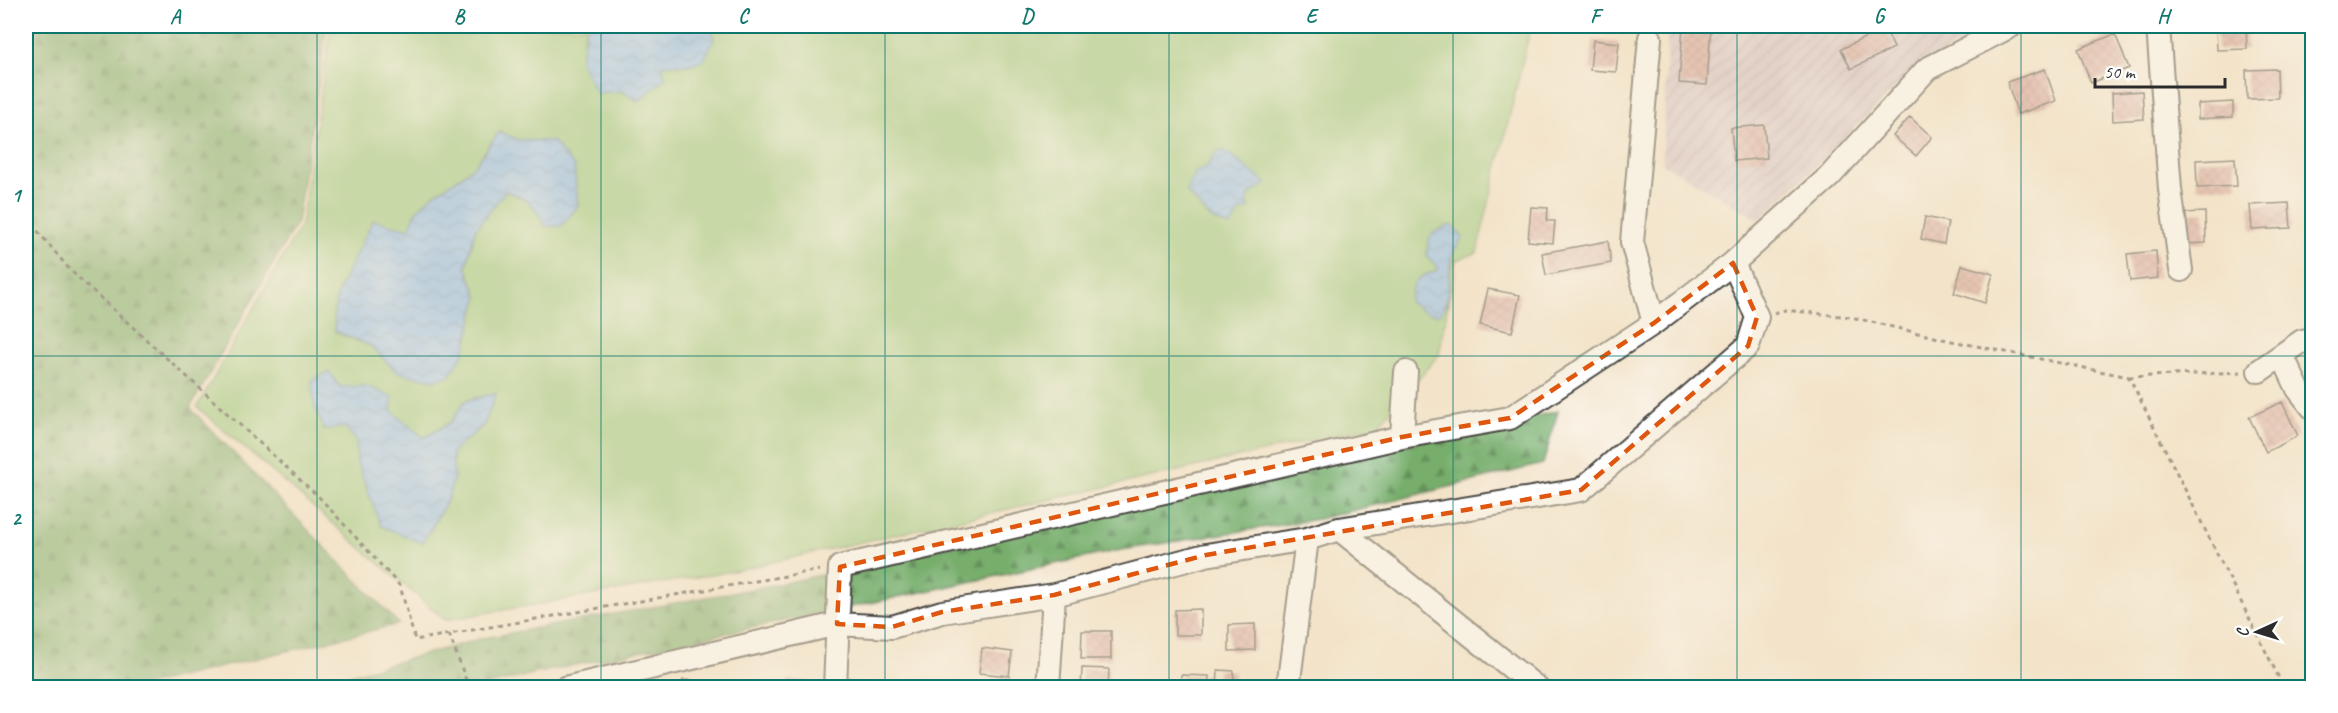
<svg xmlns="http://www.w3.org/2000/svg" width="2338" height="713" font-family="Caveat,sans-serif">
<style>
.industrial{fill:url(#industrial-furrows)}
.grass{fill:#94ca7c;stroke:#607a54;stroke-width:1.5;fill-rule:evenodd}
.forest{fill:url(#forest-firs);stroke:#516c4c;stroke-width:1.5}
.water{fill:url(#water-waves);stroke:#57728f;stroke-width:1.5}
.building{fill:url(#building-cross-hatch)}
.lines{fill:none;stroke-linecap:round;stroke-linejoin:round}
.minor-casing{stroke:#494743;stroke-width:26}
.path{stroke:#494743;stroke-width:3;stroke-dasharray:4.5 4.5;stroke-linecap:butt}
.minor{stroke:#fff;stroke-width:22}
.marked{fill:none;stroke:#df570e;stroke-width:4.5;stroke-dasharray:12 8;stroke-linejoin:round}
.grid{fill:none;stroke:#0f766e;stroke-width:1.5;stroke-opacity:0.55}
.neatline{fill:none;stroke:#0f766e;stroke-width:2}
.grid-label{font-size:20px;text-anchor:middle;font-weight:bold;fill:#0f766e}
</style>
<defs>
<pattern id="industrial-furrows" width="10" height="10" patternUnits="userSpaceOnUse" patternTransform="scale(1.5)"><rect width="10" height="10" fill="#d1bdc8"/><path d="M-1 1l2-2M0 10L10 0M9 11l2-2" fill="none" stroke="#aa9aa3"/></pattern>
<pattern id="forest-firs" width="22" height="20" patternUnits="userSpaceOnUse" patternTransform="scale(1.5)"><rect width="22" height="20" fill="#77ae6c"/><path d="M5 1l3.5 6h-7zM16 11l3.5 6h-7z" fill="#628e59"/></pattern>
<pattern id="water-waves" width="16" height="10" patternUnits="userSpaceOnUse" patternTransform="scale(1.5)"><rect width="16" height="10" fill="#83baf3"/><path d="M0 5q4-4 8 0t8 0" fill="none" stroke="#6b97c5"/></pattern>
<pattern id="building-cross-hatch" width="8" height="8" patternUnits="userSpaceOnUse" patternTransform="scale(1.5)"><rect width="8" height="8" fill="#d79c96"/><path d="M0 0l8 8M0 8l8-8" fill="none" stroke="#af7f7b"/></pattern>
</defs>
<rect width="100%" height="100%" fill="#fff"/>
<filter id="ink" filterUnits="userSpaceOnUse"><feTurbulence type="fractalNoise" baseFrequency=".0167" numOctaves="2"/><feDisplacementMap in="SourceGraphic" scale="12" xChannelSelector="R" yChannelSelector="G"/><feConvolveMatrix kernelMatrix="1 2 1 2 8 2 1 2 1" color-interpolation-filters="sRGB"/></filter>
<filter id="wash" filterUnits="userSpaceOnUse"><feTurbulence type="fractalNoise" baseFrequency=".008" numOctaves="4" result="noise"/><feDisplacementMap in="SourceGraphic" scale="24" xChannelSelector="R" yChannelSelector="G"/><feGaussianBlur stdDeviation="1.35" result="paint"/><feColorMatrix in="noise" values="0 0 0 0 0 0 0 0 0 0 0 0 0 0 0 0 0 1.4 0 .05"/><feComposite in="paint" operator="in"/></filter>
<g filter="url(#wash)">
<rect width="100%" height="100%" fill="#f3e3c9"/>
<path class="industrial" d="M1668 26H1991L1915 70 1759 220 1662 163Z"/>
<path class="grass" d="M331 26H587L583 39 622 91 639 101 661 64 689 65 714 39 710 26H1531L1477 253 1456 260 1439 355 1377 426 733 571 445 620 197 407 301 225ZM499 132 519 140 552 141 546 226C535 205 527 198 505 191L475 230 466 267 478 297 397 372 371 346 335 332 339 289 356 258 409 229 434 194 461 177 476 164ZM1453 253 1448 279 1446 306 1434 274 1440 269 1427 256ZM329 372 340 388 391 411 424 438 451 422 465 401 496 393 484 425 452 452 454 477 447 501 429 533 381 526 357 462 356 440 346 427 324 430Z"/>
<path class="forest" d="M26 26H327L297 222 190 408 399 624 138 687H26Z
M1558 411 1543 464 1318 519 1121 550 528 675 481 687 303 688 483 638 789 582Z"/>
<path class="water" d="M587 26H710L714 39 704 60 689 65 662 64 665 78 639 101 622 91 596 93 580 61Z
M499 132 519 140 552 141 574 166 578 206 561 226H545C535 205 527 198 505 191L475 230 466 267 478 297 464 353 449 376 432 380 397 372 371 346 335 331 334 310 339 289 373 220 409 229 417 210 434 194 461 177 476 164Z
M1224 150 1267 184 1251 193 1247 201 1249 209 1240 211 1230 227 1211 219 1186 191 1197 170 1206 168 1216 153Z
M1451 225 1463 237C1460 242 1455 248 1453 253 1446 270 1452 305 1439 314 1428 315 1418 308 1409 302 1411 291 1413 280 1425 275 1431 272 1434 274 1439 269L1427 256C1427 234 1431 232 1451 225Z
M329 372 340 387 366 386 393 397 391 411 424 438 451 422 465 401 496 393 484 425 452 452 454 477 447 501 422 543 381 526 357 462 356 440 345 427 324 430 314 405 312 380Z"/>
<g id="blocks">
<path class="building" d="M1683 26H1711L1707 85 1679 83Z
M2216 26H2246L2247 49 2217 50Z
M1885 28 1894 48 1851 69 1841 49Z
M2115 34 2129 68 2091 83 2078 49Z
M1593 40 1619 43 1616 72 1590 70Z
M2045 69 2056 101 2018 114 2007 82Z
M2277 69 2278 98 2247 99 2246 70Z
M2142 91 2144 119 2113 121 2112 93Z
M2233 102V117L2198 119V104Z
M1910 117 1932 137 1916 156 1893 136Z
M1764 125 1767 158 1734 161 1731 128Z
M2235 158 2237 186 2197 188 2196 160Z
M2289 203 2291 228 2252 230 2250 205Z
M1531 207 1548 208 1547 221H1555L1553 243 1528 241Z
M2205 212 2206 243 2184 244 2183 213Z
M1925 217 1948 222 1944 244 1921 239Z
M1608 241 1611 263 1546 275 1542 253Z
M2156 251 2158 278 2130 281 2127 254Z
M1962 265 1993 274 1985 303 1954 293Z
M1488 289 1520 295 1512 332 1480 325Z
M2282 402 2298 436 2266 452 2249 417Z
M1201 609V635H1175V610Z
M1255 624V650L1229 651V625Z
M1082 631H1111V659H1081Z
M982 648 1012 652 1009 676 979 673Z
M1082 668 1109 669 1108 688H1081Z
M1218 670 1234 671 1233 688H1217Z
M1181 675 1209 676 1208 688H1181Z
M786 679 808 681V688H786Z
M683 680 709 682 708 688H682Z"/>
</g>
</g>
<g filter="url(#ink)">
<use href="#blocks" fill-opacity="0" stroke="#494743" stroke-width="1.5"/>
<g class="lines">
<defs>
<path id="minor" d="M2158 26 2170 189 2181 270
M1650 38 1632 242 1654 323
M2282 355 2298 389 2312 407
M2259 371 2302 341 2312 339
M1402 437 1406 372
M1339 529 1537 688
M565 688 837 624 892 627 942 612 1054 595 1206 555 1307 539 1339 529 1581 490 1748 346 1757 317 1733 263 1830 176 1927 69 2011 26
M835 688 840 567 1402 437 1510 418 1654 323 1733 263
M1048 688 1054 595
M1288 688 1307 539"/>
</defs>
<use href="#minor" class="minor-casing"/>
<path class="path" d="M26 217 70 270 320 498 400 586 415 640 820 570
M1774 313 1785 310 1851 317 1947 340 2129 377 2284 688
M2129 377 2241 372
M449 634 469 688"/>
<use href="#minor" class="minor"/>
</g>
</g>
<path d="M0 0H2338V713H0ZM1733 263 1757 317 1748 346 1581 490 1206 555 1054 595 942 612 892 627 837 624 840 567 1402 437 1510 418 1654 323Z" fill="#f3e3c9" fill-opacity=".55" fill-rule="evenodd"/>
<path class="marked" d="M1733 263 1757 317 1748 346 1581 490 1206 555 1054 595 942 612 892 627 837 624 840 567 1402 437 1510 418 1654 323Z"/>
<path class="grid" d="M317 26V688M601 26V688M885 26V688M1169 26V688M1453 26V688M1737 26V688M2021 26V688M26 356H2312"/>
<rect width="2338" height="713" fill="none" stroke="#fff" stroke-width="66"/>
<g transform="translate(2257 632) rotate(266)" stroke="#ffffff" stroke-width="4.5" paint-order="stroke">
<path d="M0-4.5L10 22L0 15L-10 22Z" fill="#2b2b2b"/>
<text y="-9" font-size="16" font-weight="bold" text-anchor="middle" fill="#2b2b2b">С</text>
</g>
<path d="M2095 78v9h130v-9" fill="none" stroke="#2b2b2b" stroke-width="3"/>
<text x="2104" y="78" font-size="18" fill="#2b2b2b" stroke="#ffffff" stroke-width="4.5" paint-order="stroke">50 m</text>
<rect x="33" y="33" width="2272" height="647" class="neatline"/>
<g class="grid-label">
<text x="175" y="23">A</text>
<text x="459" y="23">B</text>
<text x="743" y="23">C</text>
<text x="1027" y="23">D</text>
<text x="1311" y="23">E</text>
<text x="1595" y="23">F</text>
<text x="1879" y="23">G</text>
<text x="2163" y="23">H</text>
<text x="16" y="202">1</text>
<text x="16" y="525">2</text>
</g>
</svg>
